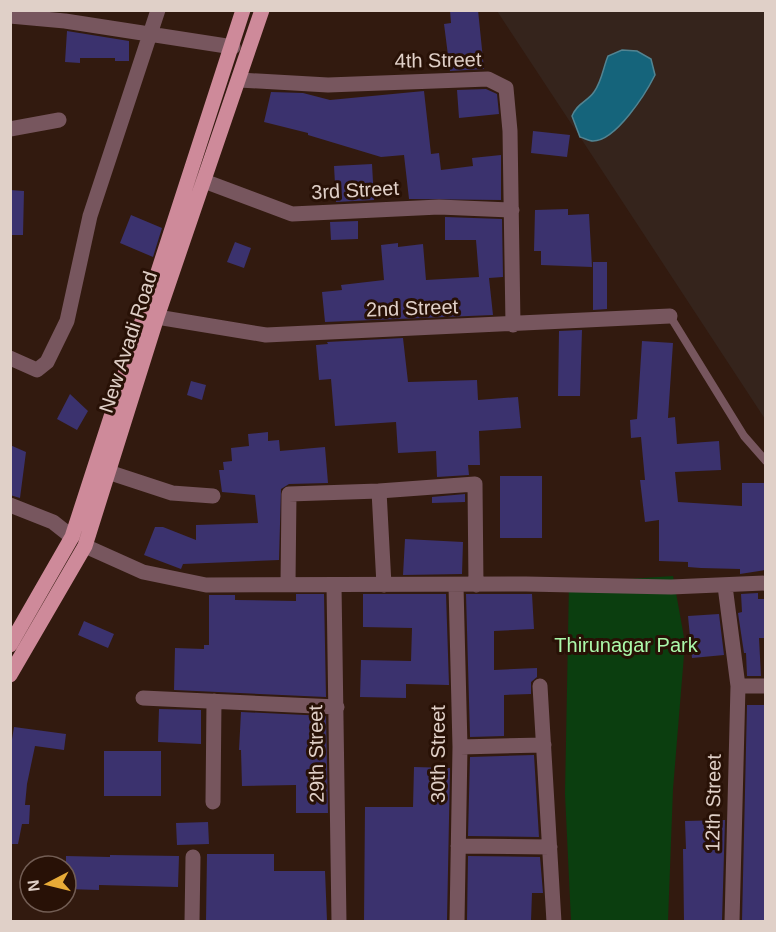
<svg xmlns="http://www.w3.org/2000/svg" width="776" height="932" font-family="Helvetica,sans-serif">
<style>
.industrial{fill:#35241c}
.green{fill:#0b3e0f}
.water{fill:#15647b;stroke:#528492;stroke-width:1.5}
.building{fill:#3b326e}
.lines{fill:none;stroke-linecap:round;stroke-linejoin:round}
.lane{stroke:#77565e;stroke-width:8}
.street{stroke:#77565e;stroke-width:15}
.primary{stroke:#ce8a9a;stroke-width:15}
.labels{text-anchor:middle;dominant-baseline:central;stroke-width:6;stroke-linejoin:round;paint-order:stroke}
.street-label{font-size:20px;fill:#e0d0c8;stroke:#281106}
.park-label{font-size:20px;fill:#abf8aa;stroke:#281106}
</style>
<rect width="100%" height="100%" fill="#321a0f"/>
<path class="industrial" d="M497 11H765V419L580 137Z"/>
<path class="green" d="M673 576 685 643 673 789 668 921H571L565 794 569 583Z"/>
<path class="water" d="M622 50 637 51 651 59 655 75C646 93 616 141 593 141 589 141 584 138 580 137L572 116C577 103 587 102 594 92 602 81 603 68 608 56Z"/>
<path class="building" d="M450 10H478L484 69 450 71 444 24 451 23Z
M67 31 129 41V61H115V58H80V63L65 62Z
M486 89 497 94 499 114 459 118 457 90Z
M424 91 431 154 439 153 441 170 473 166 472 158 501 155V200L409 199 404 155 381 157 308 135V133L264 122 271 92 303 93 330 100Z
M533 131 570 135 567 157 531 153Z
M372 164 374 200 336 202 334 166Z
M10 190 24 191 23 235H10Z
M568 209V215L589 214 592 267 541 265V251H534L535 210Z
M131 215 162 228 153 257 120 243Z
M445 217 502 219 503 277 489 278 493 315 325 322 322 292 342 290 341 285 384 280 381 245 398 243V247L423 244 426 280 479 277 476 240H445Z
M358 221V239L331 240 330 222Z
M235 242 251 248 244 268 227 262Z
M593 262H607V309L593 310Z
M582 330 580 396H558L559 331Z
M403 338 408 382 477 380 478 400 518 397 521 428 479 431 480 465H468L469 475 437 477 436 451 398 453 396 422 335 426 331 379 319 380 316 345 328 344 327 342Z
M642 341 673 343 668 418 675 417 677 444 719 441 721 470 675 472 678 502 742 506V483H765V570L740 574V569L701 568 688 567V562L659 561V520L645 522 640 480H645L641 437 631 438 630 420 637 419Z
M191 381 206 385 202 400 187 395Z
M70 394 88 411 77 430 57 419Z
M268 432V441L279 440 280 451 325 447 328 483 289 484 281 489 279 560 183 564 181 569 144 555 155 527H163L196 540V525L258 523 255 495 222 492 219 470H224L223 462 232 461 231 448 249 446 248 434Z
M10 445 26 452 20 498 10 495Z
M500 476H542V538H500Z
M465 494V502L432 503V497Z
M405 539 463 542 462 574 403 575Z
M758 593V599H765V638H759L761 676H747L746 653H744L738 613 742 612 741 594Z
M296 594H324L326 697 174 690 175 648 204 649V645H209V595H235V600L296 601Z
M363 594H446L449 685 406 684V698L360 697 361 660 411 661 412 628 363 627Z
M466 594H532L534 629 494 631V670L537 668V677L531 682V694L504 695V736L470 737Z
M719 614 724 655 692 658 688 616Z
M84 621 114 634 108 648 78 635Z
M747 705H765V921H742Z
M159 709 201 710V744L158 742Z
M241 712 326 716 328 813H296V785L242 786 241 750H239Z
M14 727 66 734 64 750 35 746 27 784 25 805H30L29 824H22L18 844H10V752Z
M104 751H161V796H104Z
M534 755 539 837 468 836 470 757Z
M414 767 450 768 447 921H364L365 807H413Z
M725 820 722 921H684L683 849H686L685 821Z
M208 822 209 844 177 845 176 823Z
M207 854H274V871H325L327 921H206Z
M110 855 179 856 178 887 99 885V890L66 889V856L110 857Z
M468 856 540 857 543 893H532L531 921H467Z"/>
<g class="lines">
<path class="lane" d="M670 316 744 436 766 461"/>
<path class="street" d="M10 16 65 21 233 47
M240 80 328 85 488 79 506 88 510 131 513 325
M10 129 59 120
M204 181 292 214 439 207 512 210
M157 317 266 335 670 316
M10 358 37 370 47 362 67 321 90 216 158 10
M108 472 172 493 213 496
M379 491 475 484 476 585
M10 505 53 522 72 537
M85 546 143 572 206 585 526 584 671 587 766 583
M288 584 289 494 379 491 384 585
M334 585 339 922
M456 586 460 747 457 922
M725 586 738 686 732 922
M540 686 554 922
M738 686H766
M143 698 337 707
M460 747 544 745
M213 802 214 701
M458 846 550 847
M192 922 193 857"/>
<path class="primary" d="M10 645 72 537 243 10
M10 675 85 546 157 317 262 10"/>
</g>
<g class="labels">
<g class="street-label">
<text transform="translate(438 60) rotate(-1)">4th Street</text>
<text transform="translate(355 190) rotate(-3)">3rd Street</text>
<text transform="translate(412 308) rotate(-2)">2nd Street</text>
<text transform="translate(128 342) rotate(-72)">New Avadi Road</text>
<text transform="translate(316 754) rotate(-91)">29th Street</text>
<text transform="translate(438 754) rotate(-90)">30th Street</text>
<text transform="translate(713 803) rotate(-89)">12th Street</text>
</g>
<g class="park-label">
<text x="626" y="645">Thirunagar Park</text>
</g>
</g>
<rect width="776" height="932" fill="none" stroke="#e0d0c8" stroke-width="24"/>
<g transform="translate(48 884) rotate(263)"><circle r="28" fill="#281106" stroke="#725d54" stroke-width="1.5"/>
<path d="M0-4.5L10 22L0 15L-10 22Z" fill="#e8ab37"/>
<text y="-9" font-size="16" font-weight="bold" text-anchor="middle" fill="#e0d0c8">N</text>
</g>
</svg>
